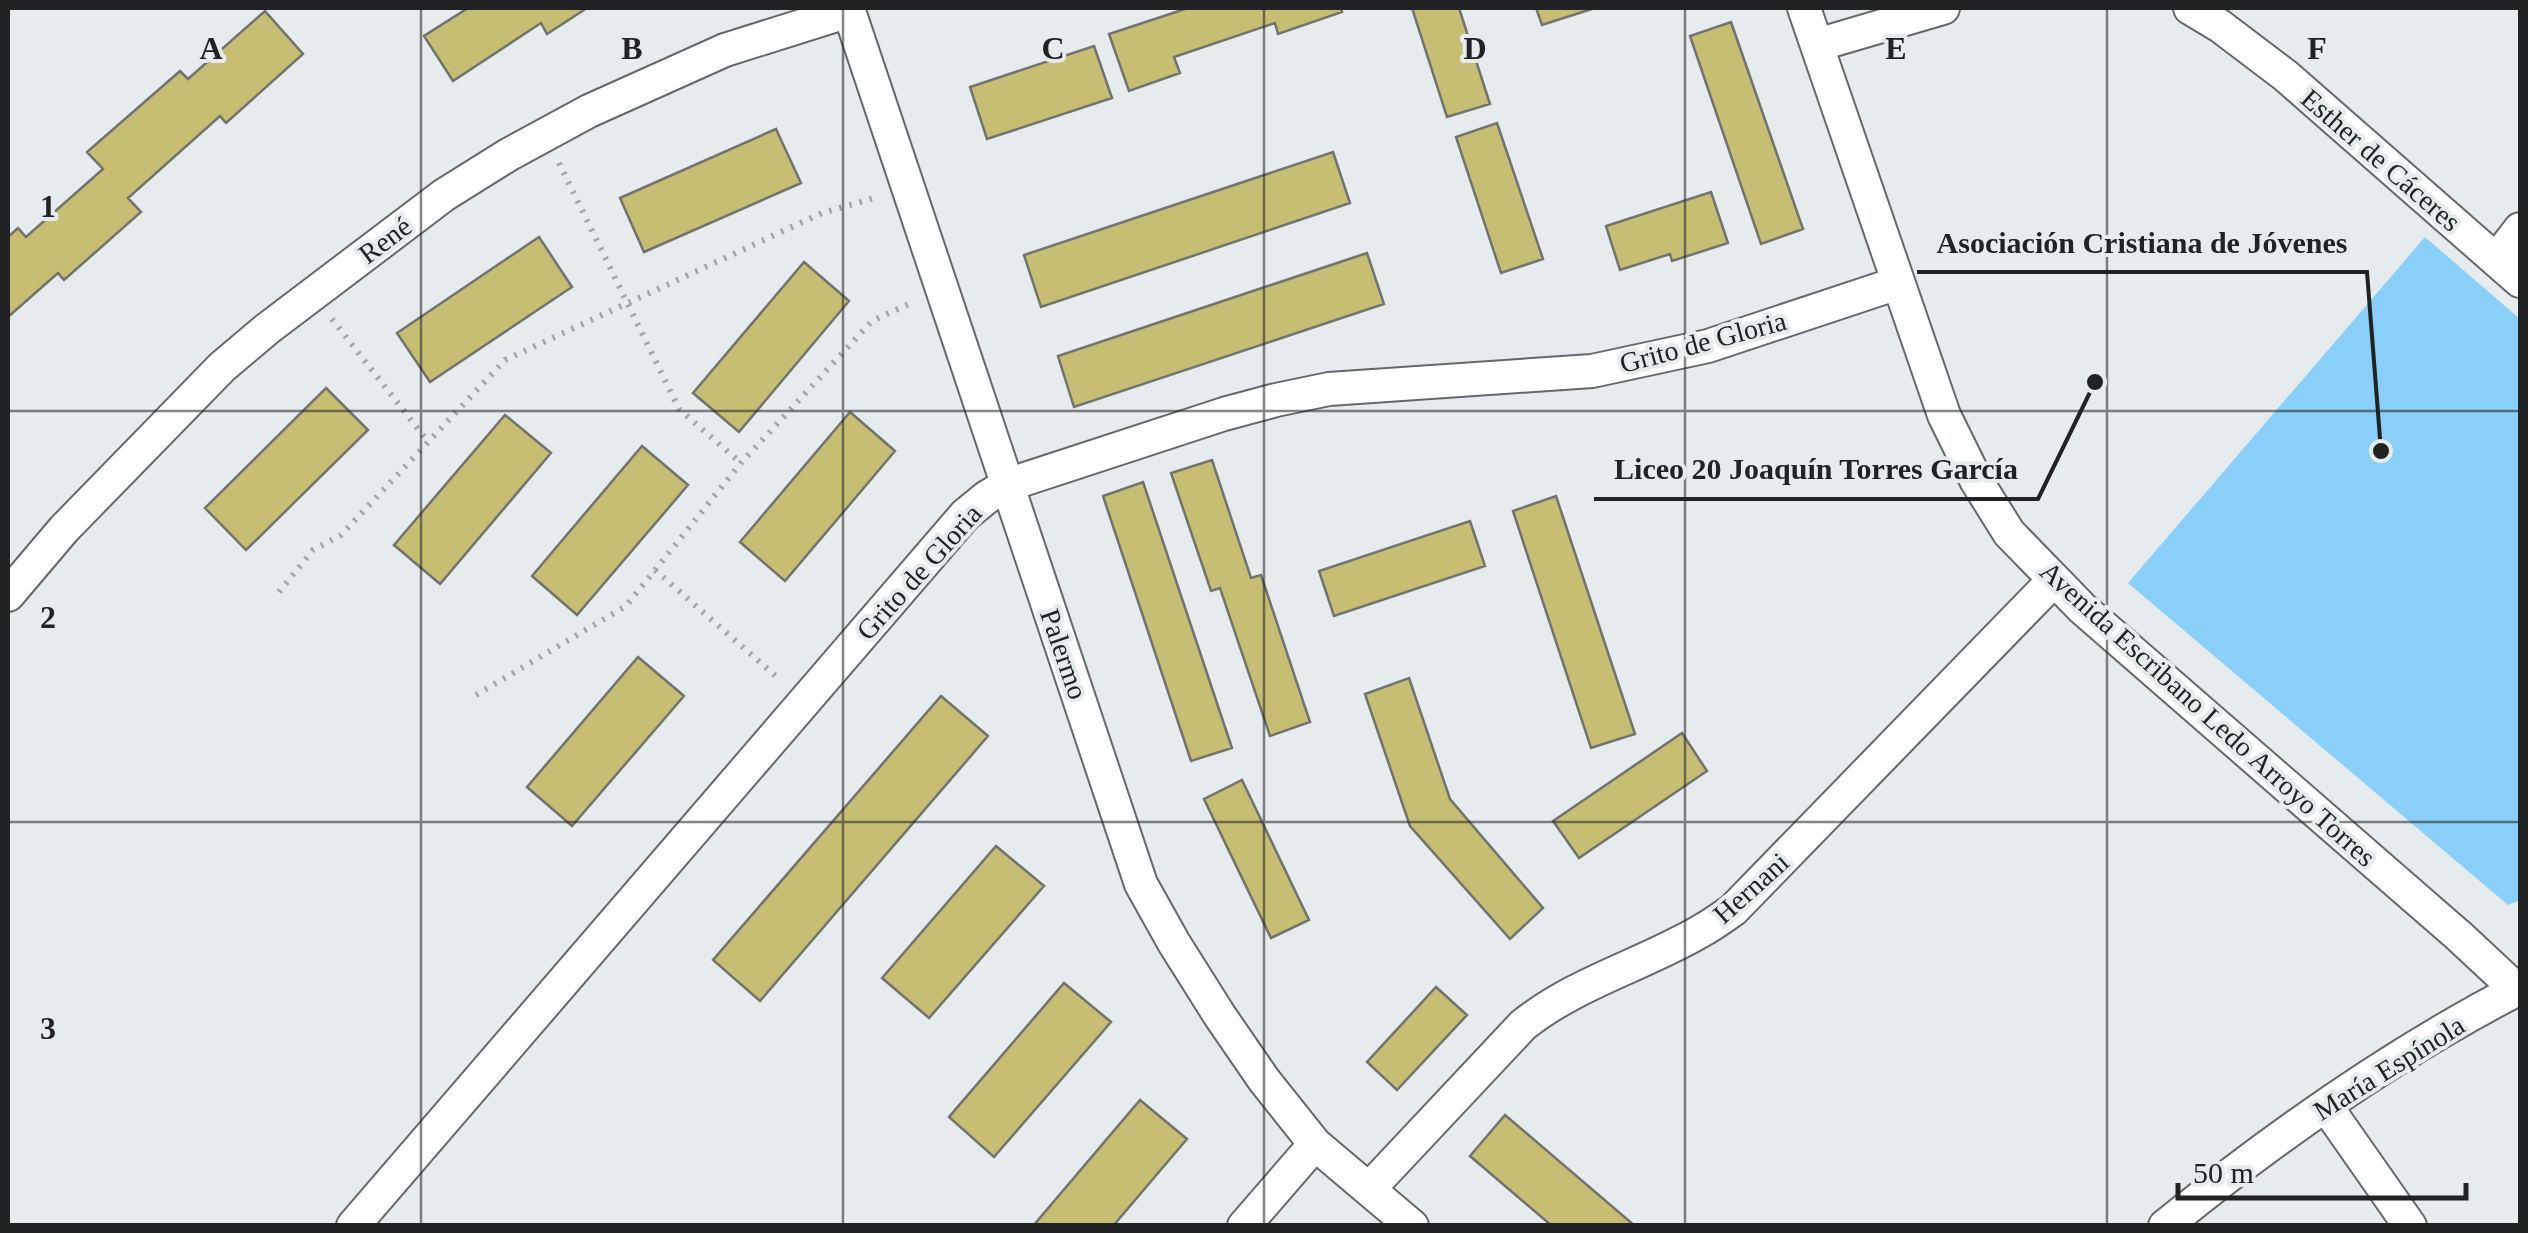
<svg xmlns="http://www.w3.org/2000/svg" width="2528" height="1233" font-family="'Times New Roman',serif">
<style>
.green{fill:#89cff7}
.building{fill:#c6be73;stroke:#72726e;stroke-width:2.5}
.lines{fill:none;stroke-linecap:round;stroke-linejoin:round}
.minor-casing{stroke:#64686a;stroke-width:36}
.path{stroke:#a2a5a7;stroke-width:6;stroke-dasharray:2.5 8;stroke-linecap:butt}
.minor{stroke:#fff;stroke-width:32}
.grid{fill:none;stroke:#212223;stroke-width:2.5;stroke-opacity:0.55}
.labels{text-anchor:middle;dominant-baseline:central;stroke-width:8;stroke-linejoin:round;paint-order:stroke}
.street-label{font-size:28px;fill:#212223;stroke:#e6ebed}
.grid-label{font-size:32px;text-anchor:middle;font-weight:bold;fill:#212223;stroke:#e6ebed;stroke-width:8;stroke-linejoin:round;paint-order:stroke}
.leader{fill:none;stroke:#212223;stroke-width:4}
.callout-dot{fill:#212223;stroke:#e6ebed;stroke-width:4}
.callout-label{font-size:30px;text-anchor:middle;font-weight:bold;fill:#212223;stroke:#e6ebed;stroke-width:8;stroke-linejoin:round;paint-order:stroke}
</style>
<rect width="100%" height="100%" fill="#e6ebed"/>
<path class="green" d="M2425 237 2520 319V900L2508 905 2128 583Z"/>
<path class="building" d="M468 8H587L547 34 541 23 453 81 424 36Z
M1188 8H1341L1342 12 1278 34 1275 23 1174 57 1180 73 1129 91 1109 34Z
M1412 8H1459L1490 104 1447 117Z
M1536 8H1595L1542 25Z
M265 11 303 54 226 123 220 116 128 198 141 212 64 280 58 273 8 317V237L18 228 26 237 103 169 87 152 180 71 188 79Z
M1731 22 1803 229 1761 244 1690 36Z
M1094 46 1112 98 987 139 970 87Z
M1497 123 1543 259 1501 273 1456 137Z
M776 129 801 183 644 252 620 198Z
M1333 152 1350 203 1041 307 1024 255Z
M1711 192 1728 243 1672 261 1670 254 1620 270 1606 226Z
M539 237 572 287 430 382 397 333Z
M1367 253 1384 304 1074 407 1058 356Z
M804 262 849 301 739 432 693 393Z
M326 388 368 430 246 550 205 508Z
M850 412 895 451 785 581 740 542Z
M505 415 551 453 440 584 394 545Z
M642 446 688 485 577 615 532 576Z
M1212 460 1251 578 1261 575 1310 722 1270 736 1220 588 1211 591 1171 473Z
M1143 482 1232 748 1191 761 1103 496Z
M1556 496 1635 734 1591 748 1513 511Z
M1470 521 1485 566 1334 616 1319 571Z
M638 657 684 696 572 826 527 787Z
M1409 678 1450 799 1543 908 1510 939 1410 826 1365 694Z
M941 696 988 736 760 1001 713 960Z
M1682 733 1707 771 1579 858 1553 821Z
M1242 780 1309 920 1271 938 1204 799Z
M996 846 1044 886 929 1018 882 978Z
M1064 983 1111 1022 994 1157 949 1117Z
M1436 987 1467 1015 1397 1090 1367 1062Z
M1140 1100 1187 1139 1113 1226H1033Z
M1505 1115 1635 1226H1552L1470 1156Z"/>
<g class="lines">
<defs>
<path id="minor" d="M848 8 1141 884 1174 943 1220 1016 1264 1080 1315 1144 1412 1226
M1804 8 1944 415 1976 480 2009 533 2083 609 2459 936 2517 990
M2190 8 2220 26 2286 76 2520 281
M1817 45 1943 8
M2496 260 2520 229
M8 595 64 529 222 367 267 329 444 195 508 155 589 111 725 50 849 11
M2326 1106 2410 1226
M1369 1189 1523 1025C1577 982 1643 965 1701 931 1712 925 1723 917 1733 910L2054 580
M353 1226 965 515 987 497 1007 485 1224 414 1276 400 1329 389 1592 371 1708 346 1898 283
M1244 1226 1315 1144
M2165 1226C2276 1136 2394 1053 2520 988"/>
</defs>
<use href="#minor" class="minor-casing"/>
<path class="path" d="M559 163 679 409 741 463
M332 319 429 443
M655 570 778 678
M279 592 313 550 341 535 505 360 822 213 878 197
M476 695 626 606 741 463 872 321 913 302"/>
<use href="#minor" class="minor"/>
</g>
<path class="grid" d="M421 8V1226M843 8V1226M1264 8V1226M1685 8V1226M2107 8V1226M8 411H2520M8 822H2520"/>
<g class="labels">
<g class="street-label">
<text transform="translate(2381 160) rotate(41)">Esther de Cáceres</text>
<text transform="translate(385 240) rotate(-37)">René</text>
<text transform="translate(1703 342) rotate(-15)">Grito de Gloria</text>
<text transform="translate(919 572) rotate(-48)">Grito de Gloria</text>
<text transform="translate(1064 654) rotate(71)">Palermo</text>
<text transform="translate(2208 714) rotate(42)">Avenida Escribano Ledo Arroyo Torres</text>
<text transform="translate(1751 888) rotate(-42)">Hernani</text>
<text transform="translate(2389 1068) rotate(-32)">María Espínola</text>
</g>
</g>
<g class="grid-label">
<text x="211" y="59">A</text>
<text x="632" y="59">B</text>
<text x="1053" y="59">C</text>
<text x="1475" y="59">D</text>
<text x="1896" y="59">E</text>
<text x="2317" y="59">F</text>
<text x="48" y="217">1</text>
<text x="48" y="628">2</text>
<text x="48" y="1039">3</text>
</g>
<path class="leader" d="M2381 451L2367 272H1917M2095 382L2038 499H1594"/>
<g class="callout-dot">
<circle cx="2381" cy="451" r="10"/>
<circle cx="2095" cy="382" r="10"/>
</g>
<g class="callout-label">
<text x="2142" y="253">Asociación Cristiana de Jóvenes</text>
<text x="1816" y="479">Liceo 20 Joaquín Torres García</text>
</g>
<rect width="2528" height="1233" fill="none" stroke="#212223" stroke-width="20"/>
<path d="M2178 1183v15h288v-15" fill="none" stroke="#212223" stroke-width="5"/>
<text x="2193" y="1183" font-size="30" fill="#212223" stroke="#e6ebed" stroke-width="8" paint-order="stroke">50 m</text>
</svg>
